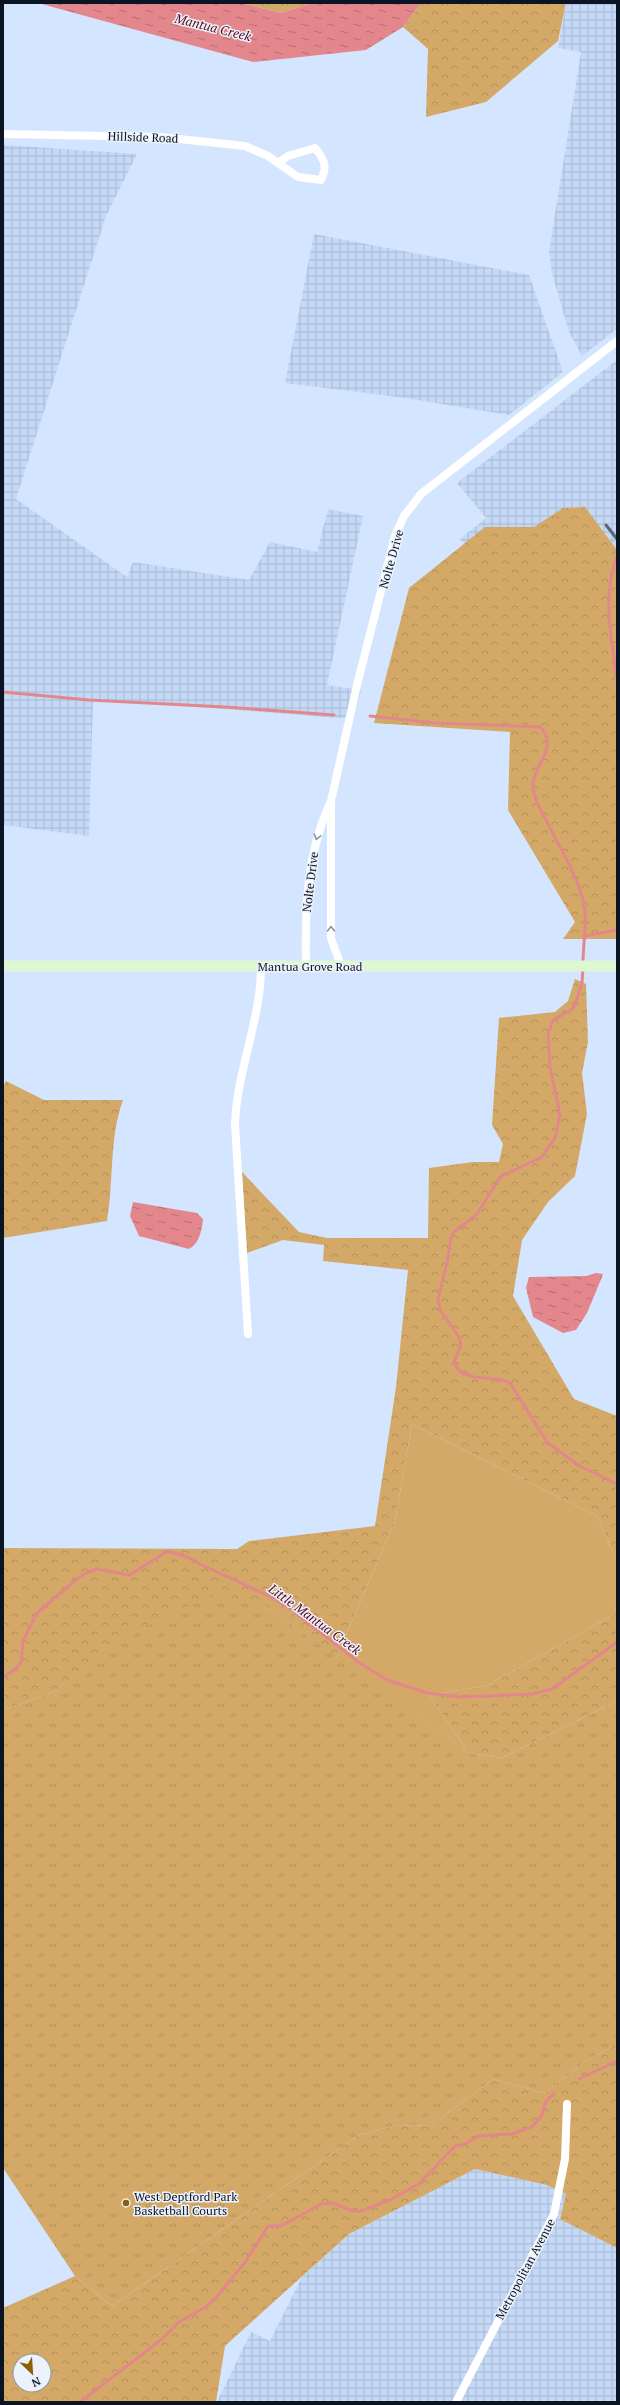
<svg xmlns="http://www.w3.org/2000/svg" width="620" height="2405" font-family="'PT Serif',serif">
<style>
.industrial{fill:url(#industrial-grid)}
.green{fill:#d4a968}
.forest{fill:url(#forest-crowns);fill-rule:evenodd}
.park{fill:url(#park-tufts)}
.water{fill:url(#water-ripples)}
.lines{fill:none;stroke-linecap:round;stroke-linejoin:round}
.stream{stroke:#e3878c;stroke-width:3}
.minor{stroke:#fff;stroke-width:8}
.secondary{stroke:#dff8d4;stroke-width:11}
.rail{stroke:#586578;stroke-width:3}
.oneway{stroke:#91959c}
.poi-dot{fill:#8c6004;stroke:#ecf2fb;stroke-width:1.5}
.labels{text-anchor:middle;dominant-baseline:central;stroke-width:3;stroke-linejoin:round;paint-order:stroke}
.street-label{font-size:12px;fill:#0a1423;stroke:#ecf2fb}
.poi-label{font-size:12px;fill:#0a1423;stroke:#ecf2fb;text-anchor:start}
.water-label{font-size:13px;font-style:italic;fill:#5b0719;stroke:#ecf2fb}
</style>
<defs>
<pattern id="industrial-grid" width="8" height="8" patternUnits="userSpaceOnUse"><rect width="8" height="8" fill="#c5d9f6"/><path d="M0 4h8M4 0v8" fill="none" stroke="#a8b9d3"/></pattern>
<pattern id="forest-crowns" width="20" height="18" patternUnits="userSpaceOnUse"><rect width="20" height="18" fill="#d4a968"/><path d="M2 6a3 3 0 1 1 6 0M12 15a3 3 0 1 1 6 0" fill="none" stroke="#b5915a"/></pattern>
<pattern id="park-tufts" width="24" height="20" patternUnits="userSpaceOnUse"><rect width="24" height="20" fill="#d4a968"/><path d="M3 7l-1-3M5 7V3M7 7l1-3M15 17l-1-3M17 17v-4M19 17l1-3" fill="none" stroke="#b5915a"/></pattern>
<pattern id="water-ripples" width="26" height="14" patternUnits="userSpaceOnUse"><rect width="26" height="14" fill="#e3878c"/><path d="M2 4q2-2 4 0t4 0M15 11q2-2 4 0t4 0" fill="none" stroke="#b66d72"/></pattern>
</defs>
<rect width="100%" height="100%" fill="#d4e6ff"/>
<path class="industrial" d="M566 3H617V329L582 356 569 332 552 273 549 252 581 52 558 48Z
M3 145 137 154 106 216 16 499 127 577 133 562 249 580 270 542 317 552 328 509 363 516 327 685 361 690 353 719 93 699 89 836 3 825Z
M314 234 529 275 563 372 509 415 399 397 285 383Z
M617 360V550L605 534 497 583 460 539 486 518 457 483Z
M475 2169 547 2185 566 2194 560 2219 617 2248V2402H217L251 2332 270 2341 302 2277 349 2234Z"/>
<path class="green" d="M412 1424 597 1516 617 1561V1603L613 1615 486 1686 429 1695 469 1753 336 1658 395 1521Z"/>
<path class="forest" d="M241 3H312L281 13Z
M421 3H566L558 41 486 102 426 117 428 49 403 27Z
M585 507 617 550V939H563L575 922 508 810 510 732 374 723 409 588 485 527H534L563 508Z
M575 979 586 984 588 1042 582 1073 587 1114 575 1176 548 1202 522 1240 513 1296 574 1399 617 1416V1561L597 1516 412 1424 395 1521 336 1658 264 1605 111 1643 56 1691 3 1710V1548L237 1549 249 1541 375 1526 396 1387 408 1270 323 1261 324 1245 283 1240 247 1253 242 1172 299 1232 327 1238H428L429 1168 473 1162H499L503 1144 492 1125 499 1018 555 1012 568 1001Z
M6 1081 44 1100H123C109 1138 114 1181 107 1221L3 1238V1087Z
M617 1603V1701L502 1758 469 1753 429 1695 486 1686 613 1615Z
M617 2044V2248L560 2219 566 2194 547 2185 475 2169 349 2234 225 2346 216 2402H3V2308L75 2276 112 2306 357 2136 396 2125 430 2126 493 2079 544 2093 589 2059ZM20 2361H44V2385H20Z"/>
<path class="park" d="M214 1594 264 1605 469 1753 502 1758 617 1701V2044L589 2059 544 2093 493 2079 430 2126 396 2125 357 2136 112 2306 75 2276 3 2168V1710L56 1691 110 1643Z"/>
<path class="water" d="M38 3H241L281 13 312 3H421L403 27 366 50 253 62Z
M133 1202 197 1213 203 1219C202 1230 199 1244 189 1249L139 1236 130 1216Z
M596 1273 603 1274 602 1277 587 1313 576 1330 563 1333 533 1317 526 1288 529 1277 586 1276Z"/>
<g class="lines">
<path class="stream" d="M617 556C602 595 611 638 617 679
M3 692 89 700 225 707 334 715
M370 716 435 723 540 727C561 747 530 768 533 789 535 803 544 815 550 828 562 851 576 874 583 900 588 920 583 942 583 963
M584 936 617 930
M583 968 582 983 575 1005 570 1011 553 1020 548 1034 550 1067 560 1115 555 1138 542 1157 500 1177 477 1214 454 1232 451 1238 447 1263 438 1298 440 1310 459 1337 461 1345 454 1362C460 1384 494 1374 510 1383L547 1442 578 1465 617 1484
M3 1677 15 1670 21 1662 23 1641 37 1613 78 1578 86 1573 97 1569 129 1575 168 1551 187 1557 202 1565 273 1598 291 1609 358 1662 387 1680 427 1693 461 1697 532 1694 552 1689 617 1642
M579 2079 617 2061
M80 2402 162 2339 179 2322 204 2308 215 2299 246 2261 268 2226H281L321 2204 333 2203 353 2211H360L390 2200 419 2184 455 2146 465 2144 478 2136 512 2134 532 2127 542 2115 546 2101 554 2094"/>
<path class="minor" d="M3 134 160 137 245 146 268 156 298 177 321 180C328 166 324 159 315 148L288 156 278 163
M306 966C305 909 306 856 330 803
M341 966 331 938V801L357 685 395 536 404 516 421 494 617 341
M248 1334 235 1124C237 1070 261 1020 261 967
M456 2402 554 2214 565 2159 567 2104"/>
<path class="secondary" d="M3 966H617"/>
<path class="rail" d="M606 525 617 539"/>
</g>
<defs><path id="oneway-chevron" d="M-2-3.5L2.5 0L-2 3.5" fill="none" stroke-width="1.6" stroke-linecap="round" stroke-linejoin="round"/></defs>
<g class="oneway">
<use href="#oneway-chevron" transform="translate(317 837) rotate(105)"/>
<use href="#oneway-chevron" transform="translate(331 929) rotate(-90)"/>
</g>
<circle class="poi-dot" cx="126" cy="2203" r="4"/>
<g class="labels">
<g class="street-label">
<text transform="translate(143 137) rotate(2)">Hillside Road</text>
<text transform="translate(391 559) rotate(-74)">Nolte Drive</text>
<text transform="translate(310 882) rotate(-83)">Nolte Drive</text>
<text x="310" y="966">Mantua Grove Road</text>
<text transform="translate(525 2269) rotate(-62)">Metropolitan Avenue</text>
</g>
<g class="poi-label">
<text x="134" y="2196">West Deptford Park<tspan x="134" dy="14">Basketball Courts</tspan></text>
</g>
<g class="water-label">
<text transform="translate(213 27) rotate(14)">Mantua Creek</text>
<text transform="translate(315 1619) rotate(36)">Little Mantua Creek</text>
</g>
</g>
<rect width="620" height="2405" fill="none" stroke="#0a1423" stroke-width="8"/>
<g transform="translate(32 2373) rotate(155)"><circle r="19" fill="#ecf2fb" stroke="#9299a5"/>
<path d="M0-3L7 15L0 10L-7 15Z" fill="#8c6004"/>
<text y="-6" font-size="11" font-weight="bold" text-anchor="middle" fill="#0a1423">N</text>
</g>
</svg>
